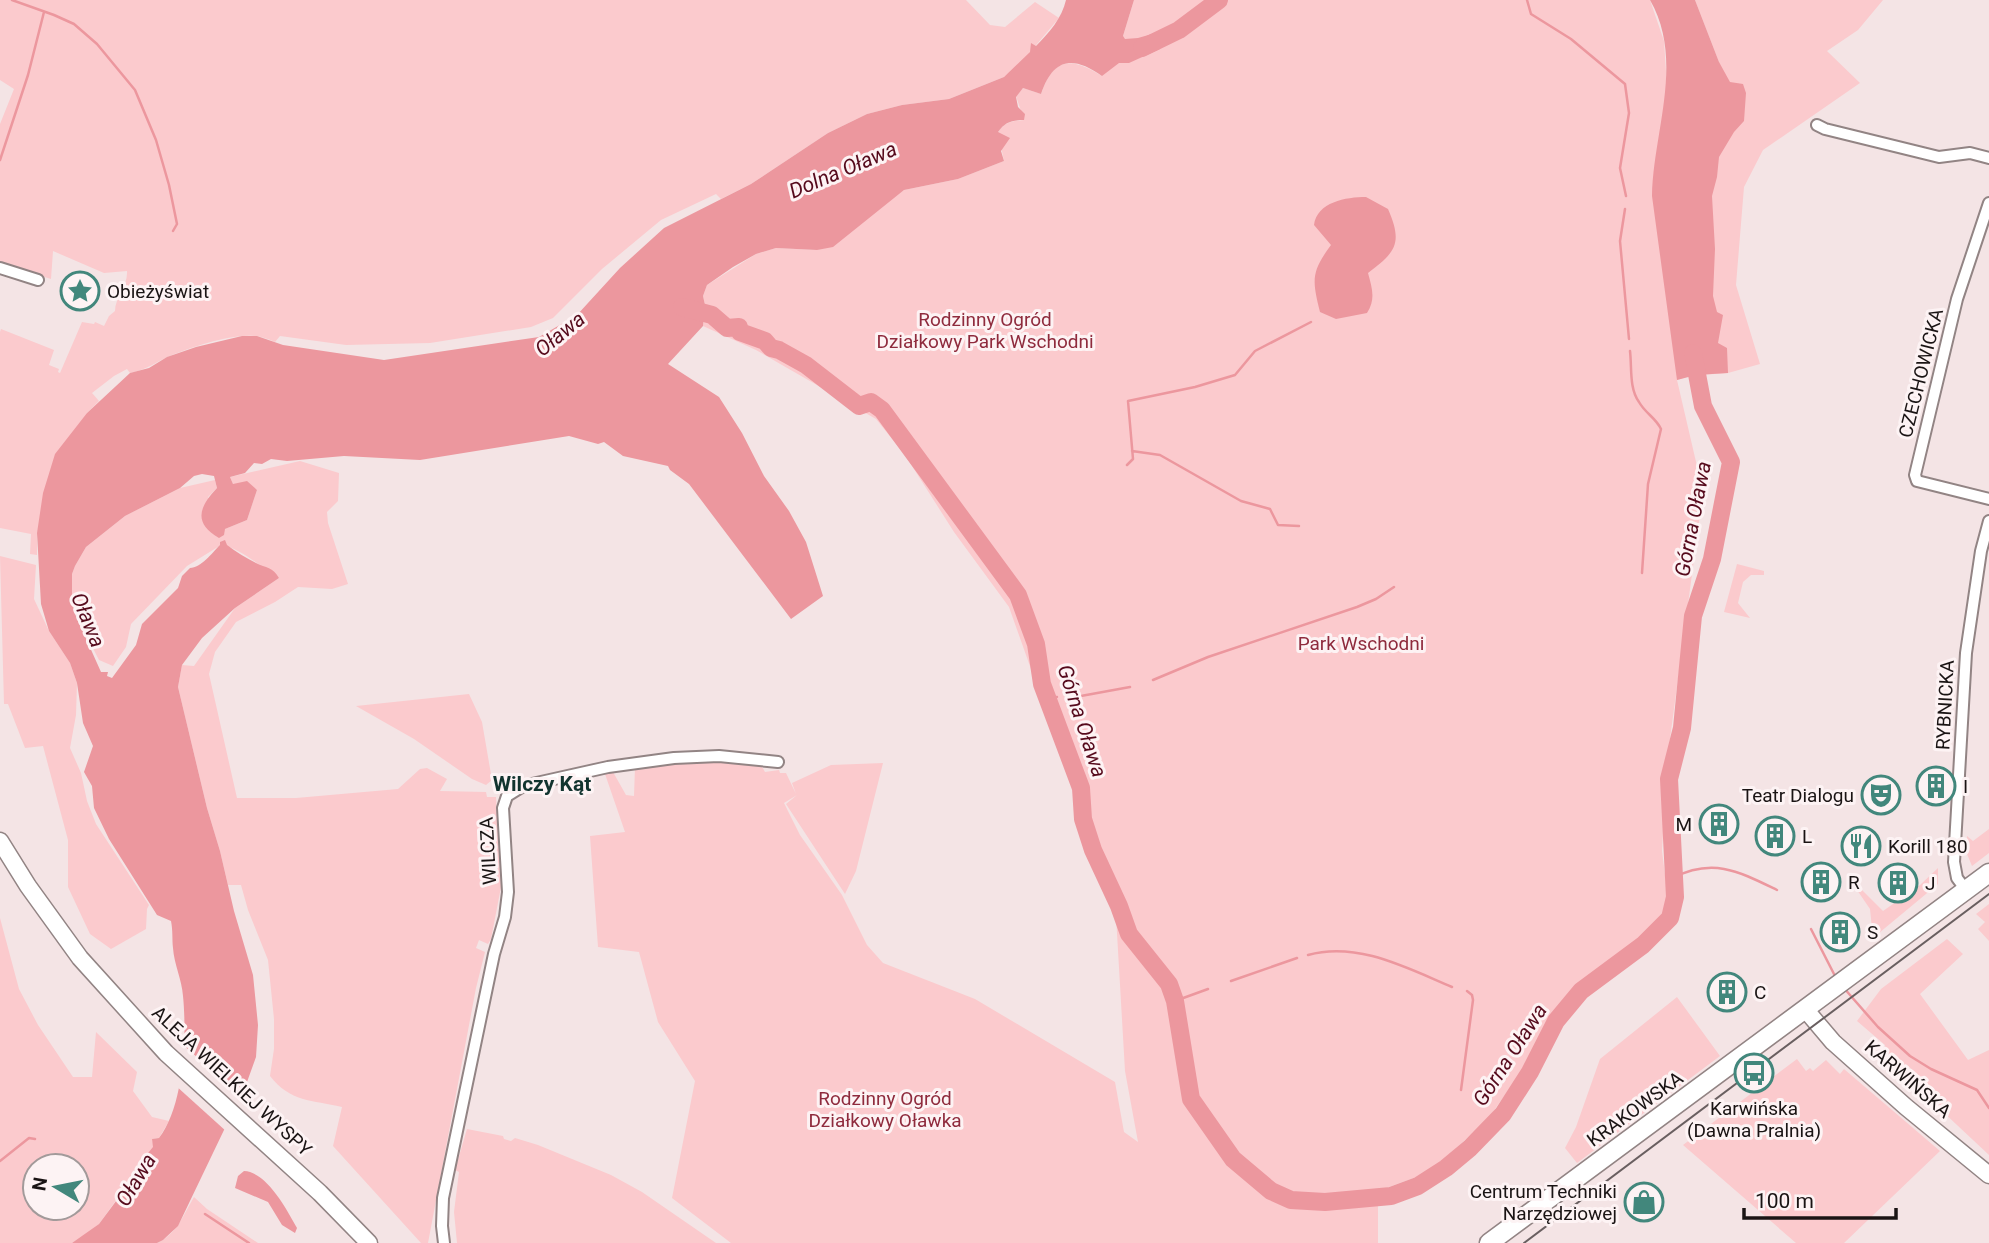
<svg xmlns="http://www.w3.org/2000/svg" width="1989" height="1243" font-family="Roboto,sans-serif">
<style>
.green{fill:#fbcacd;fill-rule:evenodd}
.water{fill:#ec979e}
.pier{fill:#f4e4e5}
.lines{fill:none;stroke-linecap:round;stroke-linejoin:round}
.stream{stroke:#ec979e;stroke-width:2.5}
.river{stroke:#ec979e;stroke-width:18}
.street-casing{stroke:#928484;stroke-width:14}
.secondary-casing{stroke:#928484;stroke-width:19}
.primary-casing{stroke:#928484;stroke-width:21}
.street{stroke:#fff;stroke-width:10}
.secondary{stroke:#fff;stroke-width:16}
.primary{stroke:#fff;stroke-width:18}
.tram{stroke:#695f60;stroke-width:2}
.labels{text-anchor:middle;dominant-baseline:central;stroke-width:6;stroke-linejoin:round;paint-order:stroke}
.poi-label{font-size:19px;fill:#1a1414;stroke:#fdf3f4;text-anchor:start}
.park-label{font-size:19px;fill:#8f2b3d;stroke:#fdf3f4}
.street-label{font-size:19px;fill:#1a1414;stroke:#fdf3f4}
.water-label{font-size:21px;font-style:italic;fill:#560a1c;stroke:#fdf3f4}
.neighbourhood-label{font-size:21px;font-weight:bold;fill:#12342f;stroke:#fdf3f4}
</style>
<rect width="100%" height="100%" fill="#f4e4e5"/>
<path class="green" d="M0 0H966L990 25 1005 27 1035 2 1059 18 1021 63 1004 77 949 99 902 105 867 114 828 133 751 184 721 199 716 194 661 220 602 269 553 318 531 327 430 343 346 345 280 336 275 342C268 339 261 336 254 336 230 334 192 347 170 356 154 363 148 369 130 373L127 369 114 376 92 393 99 401 87 413 37 533V555L30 554 31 534 0 528V332L1 329 54 350 49 365 59 369 58 372 60 373 82 322 94 324 95 322 104 326 109 316 115 311C115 297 128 286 127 271L104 273 53 251 51 279 0 263V124L14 89 0 80Z
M1134 0H1650L1664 41 1686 377 1677 380 1703 492 1667 761 1662 851 1668 899 1659 923 1569 992 1545 1029 1530 1059 1488 1119 1430 1172 1378 1191V1243H731L672 1198 695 1081 658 1022 639 952 598 947 590 836 625 832 605 774 613 772 626 795 634 796 635 767 702 759 761 765 765 772 779 770 780 773H786L796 794 792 783 831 765 883 763 856 871 845 894 786 804 797 795 784 803 800 835 842 895 867 945 883 963 975 999 1115 1082 1124 1132 1138 1142 1125 1071 1116 916 1084 851 1071 782 1009 607 954 532 905 455 876 419 756 350 703 326 705 305 703 296 707 285 756 254 776 248 817 250 904 190 958 179 1004 161 998 132C1005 122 1012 121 1024 120L1016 96 1023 88 1041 94C1054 56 1072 57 1102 76L1123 36Z
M1695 0H1883L1858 30 1827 51 1860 83 1763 150 1744 187 1736 285 1760 364 1728 373 1701 375 1719 62Z
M300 461 339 473 338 501 327 512 328 523 348 584 332 589 298 587 275 602 236 622 215 652 209 674 237 798H296L398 789 420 769 427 768 447 779 440 791 486 792 487 797H496L501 887 491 939 488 944 479 940 476 948 485 952 476 988 428 1243H421L333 1146 342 1107C312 1100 290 1102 270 1076L274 1049V1019L268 960 248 910 241 885H228L220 851 207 808 178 687 182 665 194 666 235 608 279 578C264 569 237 546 221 545L187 566 131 624 126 647 113 666 99 660 75 613 72 599V574L75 566 86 547 125 516 180 488 215 480 217 488 208 497 225 529 247 520 257 490 233 484 230 477Z
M0 556 36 565 34 599 49 631 70 663 77 683 76 715 70 748 81 773 87 801 96 824 149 905 147 909 146 929 111 949 90 934 68 887V840L43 746 25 748 8 704H4Z
M1737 564 1764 571V575H1751L1743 582 1738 603 1750 618 1724 612Z
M469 694 482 722 492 780 486 785 472 779 414 739 356 706Z
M1989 829V853L1972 866 1967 854V836L1973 841Z
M1938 868V884L1873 938 1870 909 1857 890 1860 888 1883 911 1920 885Z
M1989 904V941L1978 929 1985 922 1976 914Z
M0 918 19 989 38 1025 73 1077H92L96 1032 137 1072 133 1091 152 1117 169 1121 159 1138 152 1139 154 1147 99 1224 84 1236 72 1243H0ZM35 1166H77V1208H35Z
M1947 939 1963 954 1920 994 1968 1060 1989 1050V1155L1941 1110 1935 1090 1908 1066 1901 1065 1885 1051V1045L1857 1021 1881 989Z
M1677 997 1720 1056 1577 1163 1565 1148 1576 1127 1600 1059Z
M1797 1059 1806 1071 1810 1068 1813 1071 1826 1060 1840 1074 1844 1069 1940 1151 1844 1243H1796L1683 1145Z
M467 1129 503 1136 504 1139 511 1141 515 1138 538 1145 611 1175 642 1192 716 1243H457L454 1212 459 1172 455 1170Z
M194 1197 207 1209 258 1243H157C176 1235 184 1214 194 1197Z"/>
<path class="water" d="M1066 0H1134L1123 36 1125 39 1138 38 1166 30 1160 49 1129 63H1119L1102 76C1073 55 1053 58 1041 94L1023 88 1016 97 1018 107 1025 114 1024 120C1012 120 1005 122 998 132L1010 138 1001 151 1004 161 958 179 904 190 833 247 817 250 776 248 756 254 733 267 707 285 703 296 705 305 703 326 668 364 719 397 742 433 764 476 789 511 806 542 823 596 791 619 689 484 670 470 668 466 623 456 604 442 598 444 569 436 420 460 344 456 287 461 271 459 262 464 254 463 245 473 230 477 233 484 247 481 257 490 247 520 225 529 224 535 219 538C193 523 199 507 217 488L214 476 202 474 194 476 180 488 125 516 86 547 75 566 72 574V599L75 614 101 672H108L107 676 112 678 136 645 142 624 178 588 182 576 190 568C201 568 212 553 220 545V542L225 540 227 545C236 552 246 558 256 563 266 568 273 567 279 578L235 608 202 638 182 665 178 687 207 808 220 851 234 911 253 975 258 1025 256 1057 247 1082 178 1226 163 1240 157 1243H72L99 1224 125 1189 135 1169 153 1147 152 1139 159 1138C184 1106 187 1036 183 996 182 980 174 964 173 948 172 939 173 931 171 921L157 915 109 839 94 808 92 786 84 772 93 746 83 723 77 683 70 663 49 631 41 604 37 533 43 493 55 454 87 413 130 373 149 368 167 357 196 347 242 336H257L283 345 384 360 539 337 577 315 620 268 664 228 751 184 828 133 867 114 902 105 949 99 1004 77 1030 52 1031 43 1036 46C1049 33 1062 18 1066 0Z
M1213 0H1228L1168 44 1174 28Z
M1650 0H1695L1719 62 1730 82 1743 84 1746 93 1744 121 1734 132 1719 157 1717 177 1712 196 1715 249 1713 296 1717 312 1723 315 1718 343 1727 348 1728 373 1696 375 1677 380 1652 196C1653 132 1685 61 1650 0Z
M1366 197 1388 209C1403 243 1396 252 1368 273 1372 288 1376 299 1367 313L1336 319 1320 312C1312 280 1311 272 1331 245L1314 225C1317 202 1346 197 1366 197Z
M244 1171C267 1172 287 1210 297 1228L295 1233 282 1225 268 1202 235 1188 238 1176Z"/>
<path class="pier" d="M180 1042 243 1098 227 1132 175 1085Z"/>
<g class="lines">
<path class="stream" d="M12 0 54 15 74 24 97 44 135 90 156 140 169 185 177 224 173 231
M1527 0 1531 14 1571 39 1625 84 1629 113 1620 168 1626 196
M0 160 28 75 44 12
M1625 209 1620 241 1629 339
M1630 351C1632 368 1629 388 1639 402 1645 413 1656 418 1661 429L1648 484 1642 573
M1132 451 1160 455 1241 501 1270 509 1278 525 1299 526
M1127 465 1133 459 1128 401 1195 387 1235 375 1255 351 1311 322
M1153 680 1208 657 1357 607 1376 599 1394 587
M1047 698 1057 697
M1070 698 1130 687
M1673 878C1713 857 1740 872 1777 890
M1811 929 1835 976
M1308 955C1357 941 1407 968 1452 987
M1231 981 1297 958
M1843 987 1878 1027 1910 1056 1931 1069 1977 1090 1989 1108
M1175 1001 1208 989
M1461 1090 1473 1000 1472 995 1467 991
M0 1161 29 1138 35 1139
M205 1214 249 1243"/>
<path class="river" d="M1142 48 1179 30 1219 0
M682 307 712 315 727 328 739 327 740 332 765 341 771 348 779 350 806 365 859 406 871 402 882 410 1018 595 1036 644 1042 684 1081 788 1083 819 1093 850 1119 906 1129 934 1169 984 1175 1001 1191 1099 1233 1159 1271 1191 1291 1200 1325 1202 1391 1196 1418 1186 1446 1168 1470 1148 1503 1114 1530 1072 1556 1021 1581 991 1643 945 1670 918 1675 897 1669 779 1682 728 1693 616 1712 559 1731 462 1703 406 1693 353"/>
<defs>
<path id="street" d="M1817 125 1825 129 1939 157 1970 153 1989 158
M1989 203 1957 299 1915 475 1917 481 1989 499
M0 268 38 280
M1966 890 1957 878 1954 862 1966 653 1981 551 1989 521
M444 1243 442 1226 443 1198 494 954 505 917 508 892 503 808 507 796 523 786 608 767 674 758 719 756 778 762"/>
<path id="secondary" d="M0 841 28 886 80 958 166 1053 320 1193 369 1243
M1805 1009 1833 1042 1906 1107 1989 1175"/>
<path id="primary" d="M1489 1243 1989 873"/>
</defs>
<use href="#street" class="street-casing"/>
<use href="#secondary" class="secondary-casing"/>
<use href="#primary" class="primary-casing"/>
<use href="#street" class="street"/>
<use href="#secondary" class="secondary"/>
<use href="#primary" class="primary"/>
<path class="tram" d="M1524 1243 1989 894"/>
</g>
<defs>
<symbol id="sight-ring" viewBox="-11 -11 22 22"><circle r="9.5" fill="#fdf3f4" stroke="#42877c" stroke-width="1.5"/><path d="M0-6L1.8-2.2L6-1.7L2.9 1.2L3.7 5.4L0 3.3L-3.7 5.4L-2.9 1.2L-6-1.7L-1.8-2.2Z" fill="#42877c"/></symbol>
<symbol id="building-ring" viewBox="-11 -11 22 22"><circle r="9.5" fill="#fdf3f4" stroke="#42877c" stroke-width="1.5"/><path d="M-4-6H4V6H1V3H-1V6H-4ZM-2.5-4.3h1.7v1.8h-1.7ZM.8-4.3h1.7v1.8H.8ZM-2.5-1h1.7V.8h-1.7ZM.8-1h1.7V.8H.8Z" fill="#42877c"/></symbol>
<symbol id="theatre-ring" viewBox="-11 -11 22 22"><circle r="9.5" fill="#fdf3f4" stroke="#42877c" stroke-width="1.5"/><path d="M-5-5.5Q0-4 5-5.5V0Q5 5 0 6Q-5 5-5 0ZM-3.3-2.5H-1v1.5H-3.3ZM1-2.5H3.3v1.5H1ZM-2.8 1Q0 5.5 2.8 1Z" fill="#42877c"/></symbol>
<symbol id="restaurant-ring" viewBox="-11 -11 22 22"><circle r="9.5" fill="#fdf3f4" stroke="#42877c" stroke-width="1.5"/><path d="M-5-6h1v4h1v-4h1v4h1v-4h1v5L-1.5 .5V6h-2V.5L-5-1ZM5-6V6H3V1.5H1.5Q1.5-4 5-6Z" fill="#42877c"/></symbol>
<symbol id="bus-ring" viewBox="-11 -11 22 22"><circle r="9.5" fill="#fdf3f4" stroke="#42877c" stroke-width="1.5"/><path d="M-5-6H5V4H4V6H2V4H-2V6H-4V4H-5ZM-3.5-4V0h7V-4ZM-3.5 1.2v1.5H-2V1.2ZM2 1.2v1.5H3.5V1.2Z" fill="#42877c"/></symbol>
<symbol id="shop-ring" viewBox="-11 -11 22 22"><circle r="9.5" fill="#fdf3f4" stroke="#42877c" stroke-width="1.5"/><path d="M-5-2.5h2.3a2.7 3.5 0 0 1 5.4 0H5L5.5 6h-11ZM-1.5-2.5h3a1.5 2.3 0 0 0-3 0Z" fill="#42877c"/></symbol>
</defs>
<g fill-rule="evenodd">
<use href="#sight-ring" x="58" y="269" width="44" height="44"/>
<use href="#building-ring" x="1914" y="764" width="44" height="44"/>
<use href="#theatre-ring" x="1859" y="773" width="44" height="44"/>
<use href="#building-ring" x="1697" y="802" width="44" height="44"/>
<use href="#building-ring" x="1753" y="814" width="44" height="44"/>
<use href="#restaurant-ring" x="1839" y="824" width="44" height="44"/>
<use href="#building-ring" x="1799" y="860" width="44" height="44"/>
<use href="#building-ring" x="1876" y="861" width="44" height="44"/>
<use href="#building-ring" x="1818" y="910" width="44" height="44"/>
<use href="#building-ring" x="1705" y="970" width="44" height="44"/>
<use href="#bus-ring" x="1732" y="1051" width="44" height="44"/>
<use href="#shop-ring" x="1622" y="1180" width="44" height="44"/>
</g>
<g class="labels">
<g class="poi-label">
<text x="107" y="291">Obieżyświat</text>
<text x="1963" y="786">I</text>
<text x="1854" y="795" text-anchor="end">Teatr Dialogu</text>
<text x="1692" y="824" text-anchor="end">M</text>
<text x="1802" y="836">L</text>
<text x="1888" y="846">Korill 180</text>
<text x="1848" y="882">R</text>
<text x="1925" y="883">J</text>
<text x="1867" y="932">S</text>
<text x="1754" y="992">C</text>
<text x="1754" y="1108" text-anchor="middle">Karwińska<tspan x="1754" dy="22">(Dawna Pralnia)</tspan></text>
<text x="1617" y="1191" text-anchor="end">Centrum Techniki<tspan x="1617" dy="22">Narzędziowej</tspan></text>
</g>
<g class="park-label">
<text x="985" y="319">Rodzinny Ogród<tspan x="985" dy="22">Działkowy Park Wschodni</tspan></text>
<text x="1361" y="643">Park Wschodni</text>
<text x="885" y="1098">Rodzinny Ogród<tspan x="885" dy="22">Działkowy Oławka</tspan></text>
</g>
<g class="street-label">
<text transform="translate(1921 373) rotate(-76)">CZECHOWICKA</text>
<text transform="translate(1945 705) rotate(-87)">RYBNICKA</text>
<text transform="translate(488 851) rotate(-93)">WILCZA</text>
<text transform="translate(1908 1079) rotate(41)">KARWIŃSKA</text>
<text transform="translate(232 1081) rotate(43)">ALEJA WIELKIEJ WYSPY</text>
<text transform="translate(1635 1109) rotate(-36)">KRAKOWSKA</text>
</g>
<g class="water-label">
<text transform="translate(843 170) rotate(-23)">Dolna Oława</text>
<text transform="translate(560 334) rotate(-39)">Oława</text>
<text transform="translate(1693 519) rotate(-79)">Górna Oława</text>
<text transform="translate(88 620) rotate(68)">Oława</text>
<text transform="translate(1082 721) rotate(72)">Górna Oława</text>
<text transform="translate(1510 1055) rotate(-57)">Górna Oława</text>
<text transform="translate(136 1180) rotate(-59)">Oława</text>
</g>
<g class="neighbourhood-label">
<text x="542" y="784">Wilczy Kąt</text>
</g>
</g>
<g transform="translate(56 1187) rotate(280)"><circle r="33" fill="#fdf3f4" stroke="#a29a9a" stroke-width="2"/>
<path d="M0-5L12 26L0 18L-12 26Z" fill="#42877c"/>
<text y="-10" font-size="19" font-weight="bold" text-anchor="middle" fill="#1a1414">N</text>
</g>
<path d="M1744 1208v10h152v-10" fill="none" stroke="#1a1414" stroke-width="3.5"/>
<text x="1755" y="1208" font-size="21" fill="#1a1414" stroke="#fdf3f4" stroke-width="5" paint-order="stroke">100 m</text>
</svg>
